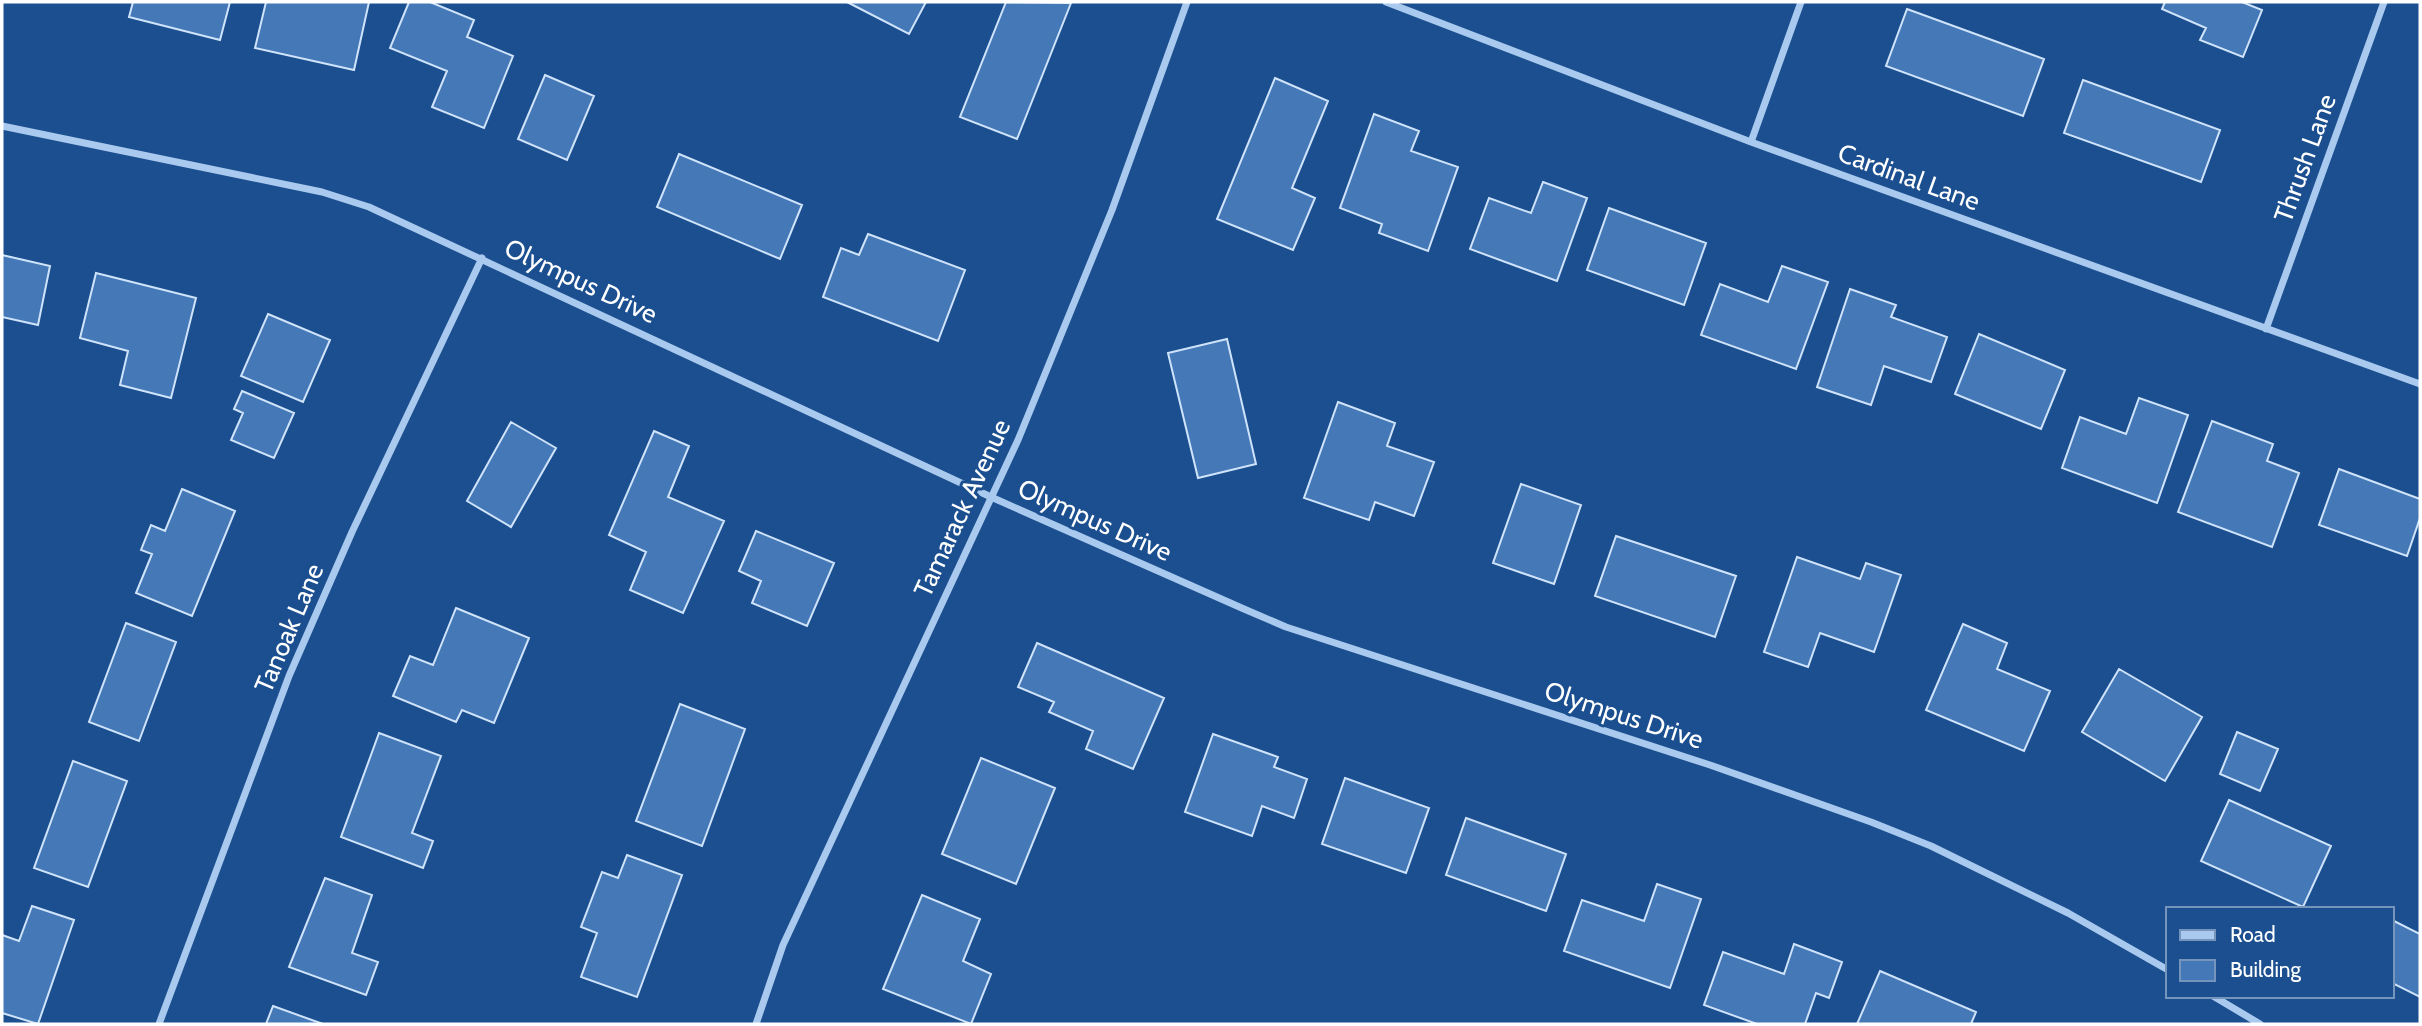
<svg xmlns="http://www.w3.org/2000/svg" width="2422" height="1026" font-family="Cabin,sans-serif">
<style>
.building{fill:#4478b7;stroke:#cfe3fa;stroke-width:2}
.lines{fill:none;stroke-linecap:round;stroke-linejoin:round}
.minor{stroke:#a9c9ee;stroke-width:7}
.labels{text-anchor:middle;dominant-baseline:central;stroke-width:6;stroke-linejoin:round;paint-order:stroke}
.street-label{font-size:26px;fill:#fff;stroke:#1b4f8f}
</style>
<rect width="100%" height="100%" fill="#1b4f8f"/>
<path class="building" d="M133 2H230L220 40 129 17Z
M266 2H369L354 70 255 48Z
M409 2H430L474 20 467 37 513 56 484 128 432 107 447 71 390 48Z
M847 2H926L909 34Z
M1006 2 1071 3 1017 139 960 117Z
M2165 2H2242L2262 10 2243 57 2200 40 2206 28 2162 9Z
M1907 9 2044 59 2023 116 1886 66Z
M545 75 594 96 567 160 518 139Z
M1275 78 1328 101 1292 188 1315 198 1293 250 1217 219Z
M2083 80 2220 130 2201 182 2064 133Z
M1374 114 1419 131 1411 151 1458 167 1428 251 1379 233 1382 224 1340 208Z
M679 154 802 205 780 259 657 207Z
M1543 182 1587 198 1557 281 1470 249 1489 198 1531 213Z
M1609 208 1706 243 1684 305 1587 270Z
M868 234 965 270 938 341 823 297 841 248 859 255Z
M2 255 50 266 38 325 2 317Z
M1782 266 1828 282 1796 369 1701 335 1720 284 1768 302Z
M96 273 196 298 171 398 120 385 128 351 80 338Z
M1850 289 1896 305 1891 317 1947 337 1931 382 1884 366 1871 405 1817 387Z
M268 314 330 340 303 402 241 376Z
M1979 334 2065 370 2041 429 1955 394Z
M1227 339 1256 464 1198 478 1168 353Z
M242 391 294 413 274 458 231 440 243 413 234 409Z
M2139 398 2188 415 2157 503 2062 468 2080 417 2126 434Z
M1338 402 1395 423 1387 446 1434 462 1414 516 1375 502 1369 520 1304 498Z
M2212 421 2273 444 2267 461 2299 473 2272 547 2178 512Z
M511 422 556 448 511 527 467 501Z
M654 431 689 446 668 497 724 521 683 613 630 590 646 552 609 535Z
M2339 469 2420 499V518L2407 556 2319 525Z
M1521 484 1581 505 1554 584 1493 563Z
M182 489 235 511 192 616 136 593 152 554 141 550 151 525 165 531Z
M756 531 834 563 807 626 752 603 761 581 739 571Z
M1616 536 1736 576 1715 637 1595 596Z
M1797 557 1860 579 1866 563 1901 575 1874 652 1820 633 1808 667 1764 652Z
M456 608 529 638 494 723 462 710 456 722 393 696 410 656 433 665Z
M126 623 176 642 139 741 89 722Z
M1963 624 2007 643 1997 669 2050 691 2024 751 1926 710Z
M1037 643 1164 698 1133 769 1086 749 1093 731 1049 712 1054 702 1018 687Z
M2119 669 2202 717 2165 781 2082 732Z
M680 704 745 729 702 846 636 821Z
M2237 732 2278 749 2260 791 2220 774Z
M379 733 441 756 412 833 433 841 423 868 341 837Z
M1213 734 1278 757 1274 767 1307 779 1294 818 1262 806 1252 836 1185 812Z
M981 758 1055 788 1016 884 942 854Z
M73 761 127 781 88 887 34 868Z
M1345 778 1429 808 1406 873 1322 844Z
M2229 800 2331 846 2303 907 2201 861Z
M1466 818 1566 854 1546 911 1446 875Z
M627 855 682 875 637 997 581 977 597 933 581 927 602 872 618 878Z
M325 878 372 895 352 953 378 962 366 995 289 967Z
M1657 884 1701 899 1670 988 1564 951 1582 900 1644 921Z
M922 895 980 919 963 961 991 974 971 1024 883 989Z
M32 906 74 920 38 1024 2 1013V935L19 941Z
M2392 920 2420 934V997L2392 983Z
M1794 944 1842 962 1829 998 1816 993 1805 1024H1757L1704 1005 1723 952 1784 974Z
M1880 971 1976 1012 1971 1024H1857Z
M273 1006 323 1024H266Z"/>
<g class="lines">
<path class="minor" d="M1386 2 1751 142 2420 384
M2 126 322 192 369 207 991 497 1244 609 1286 627 1710 765 1871 822 1931 846 2068 913 2168 970
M1751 142 1801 2
M2266 329 2384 2
M2213 996 2260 1024
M159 1024 289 676 352 532 482 258
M756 1024 783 945 1018 440 1112 210 1187 2"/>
</g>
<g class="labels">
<g class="street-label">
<text transform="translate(2305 158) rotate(-70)">Thrush Lane</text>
<text transform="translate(1909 177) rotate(20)">Cardinal Lane</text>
<text transform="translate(581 281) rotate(25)">Olympus Drive</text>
<text transform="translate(962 508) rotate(-65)">Tamarack Avenue</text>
<text transform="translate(1095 520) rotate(24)">Olympus Drive</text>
<text transform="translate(289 628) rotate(-67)">Tanoak Lane</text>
<text transform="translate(1624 715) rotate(18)">Olympus Drive</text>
</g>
</g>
<rect width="2422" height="1026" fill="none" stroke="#ffffff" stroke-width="7"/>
<rect x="2166" y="907" width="228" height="91" fill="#1b4f8f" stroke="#7695bc" stroke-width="2"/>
<rect x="2180" y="930" width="35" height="10" fill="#a9c9ee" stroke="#7695bc" stroke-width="2"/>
<text x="2230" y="942" font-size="21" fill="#ffffff">Road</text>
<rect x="2180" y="960" width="35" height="21" fill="#4478b7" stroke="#7695bc" stroke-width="2"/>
<text x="2230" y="977" font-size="21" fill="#ffffff">Building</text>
</svg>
